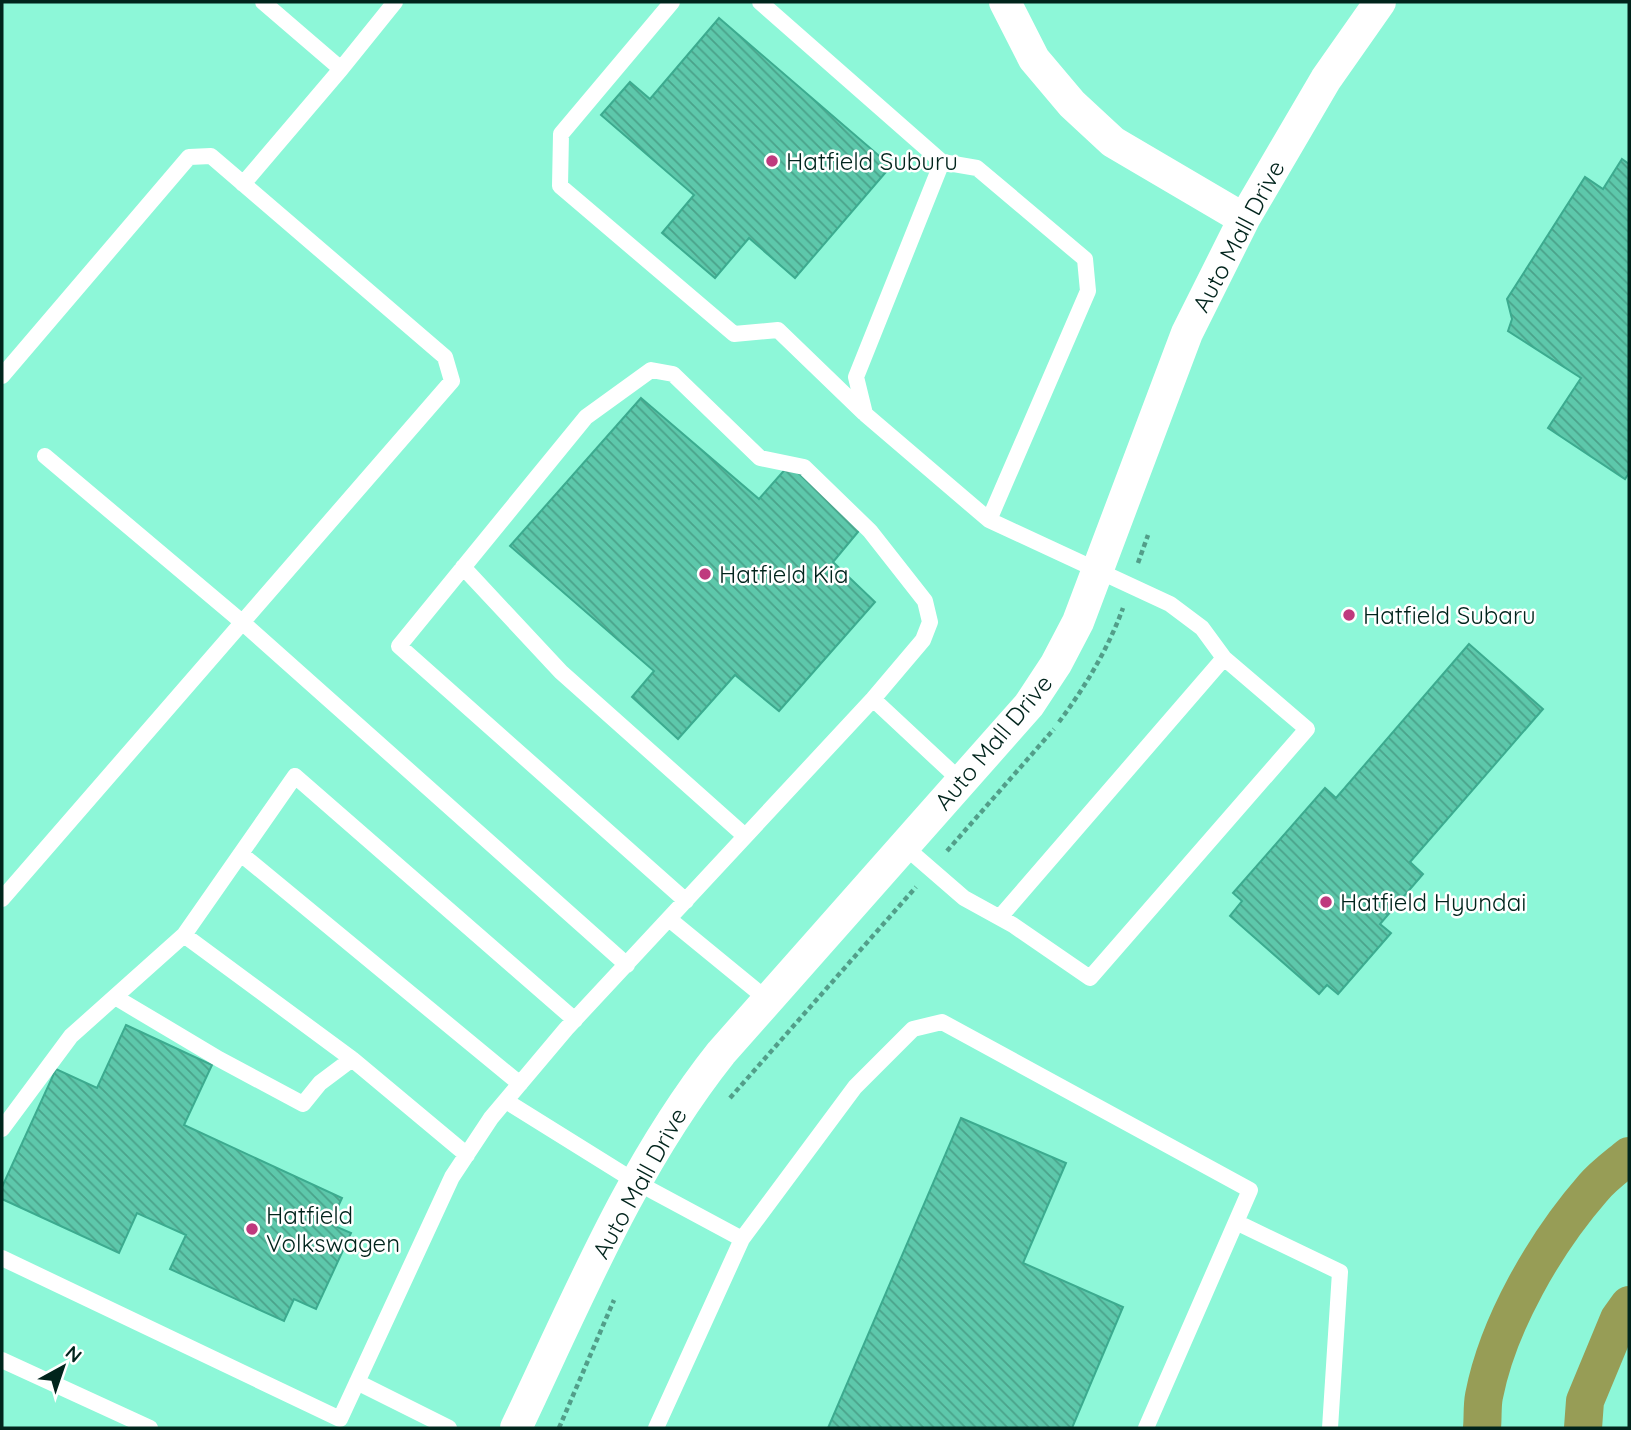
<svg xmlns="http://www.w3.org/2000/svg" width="1631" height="1430" font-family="Quicksand,sans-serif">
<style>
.building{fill:url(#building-back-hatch);stroke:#3cab8f;stroke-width:2}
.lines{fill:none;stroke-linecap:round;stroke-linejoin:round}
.path{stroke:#529e89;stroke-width:4.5;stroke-dasharray:5 3.5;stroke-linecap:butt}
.service{stroke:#fff;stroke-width:16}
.minor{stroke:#fff;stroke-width:32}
.motorway{stroke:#979d56;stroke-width:38}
.poi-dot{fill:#bf3a7e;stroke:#fff;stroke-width:2.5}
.labels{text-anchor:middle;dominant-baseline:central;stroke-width:5;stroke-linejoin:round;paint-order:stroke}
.poi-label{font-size:24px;fill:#01241c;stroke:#fff;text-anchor:start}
.street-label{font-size:24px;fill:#01241c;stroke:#fff}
</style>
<defs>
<pattern id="building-back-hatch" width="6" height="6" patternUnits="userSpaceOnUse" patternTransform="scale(1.75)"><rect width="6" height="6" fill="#5dc8ab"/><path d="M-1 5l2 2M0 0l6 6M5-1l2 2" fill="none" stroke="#4aa28a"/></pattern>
</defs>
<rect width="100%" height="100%" fill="#8df7d8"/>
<path class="building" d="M719 18 891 166 795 278 749 238 715 278 662 233 694 195 601 115 630 82 650 99Z
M1622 159 1629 164V473L1625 479 1548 428 1581 378 1508 331 1512 319 1507 299 1585 177 1603 189Z
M641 398 759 499 789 465 862 527 833 562 875 602 779 711 735 675 678 739 632 697 654 671 510 546Z
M1469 644 1543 709 1410 862 1423 874 1380 924 1391 933 1338 994 1327 985 1319 994 1230 916 1242 901 1233 893 1325 788 1336 798Z
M126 1025 212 1065 184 1125 342 1198 330 1224 351 1233 316 1309 294 1299 284 1321 170 1269 186 1235 137 1213 119 1253 2 1199V1187L56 1069 97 1088Z
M961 1118 1066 1163 1023 1263 1123 1307 1072 1428H828Z"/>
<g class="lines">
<path class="path" d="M1138 563 1148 535
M1059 722C1085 687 1108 649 1123 608
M947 851 1054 729
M730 1098 916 887
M559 1428 614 1300"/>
<path class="service" d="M263 2 341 69 395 2
M672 2 561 134 560 186 734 334 778 330 864 413
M760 2 942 162 977 168 1085 259 1088 291 989 520 865 414 856 377 942 162
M243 184 341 69
M2 376 189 157 211 156 445 357 452 381 2 899
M45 456 242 622 627 965
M463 567 561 672 745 836
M873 699 962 782
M904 846 964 898 1013 925 1090 978 1307 729 1224 658 1202 628 1170 604 989 520
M241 854 520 1084
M1000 917 1224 658
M669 919 768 1000
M184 935 295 776 575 1020
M115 997 219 1059 303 1104 320 1083 352 1059
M506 1101 636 1182 742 1239
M2 1129 71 1036 184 935 352 1059 467 1155
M1236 1222 1340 1272 1330 1428
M2 1258 340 1419 452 1177 491 1118 566 1029 873 699 923 640 930 622 925 601 870 531 804 467 760 458 673 374 651 370 586 417 399 646 686 901
M2 1360 150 1428
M357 1382 449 1428
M656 1428 742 1239 855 1087 913 1029 942 1022 1250 1190 1146 1428"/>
<path class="minor" d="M1005 2 1034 59 1072 104 1113 142 1244 219
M516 1428C577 1300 632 1165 721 1053L1029 705 1056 664 1078 622 1187 333 1244 219 1326 79 1380 2"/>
<path class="motorway" d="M1482 1428C1483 1418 1482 1406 1484 1396 1498 1324 1545 1243 1593 1188 1603 1176 1617 1166 1629 1156
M1583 1428 1585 1401 1619 1319 1629 1305"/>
</g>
<g class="poi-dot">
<circle cx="772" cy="161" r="7"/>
<circle cx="705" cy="574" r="7"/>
<circle cx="1349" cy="615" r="7"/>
<circle cx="1326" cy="902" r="7"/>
<circle cx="252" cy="1229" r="7"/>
</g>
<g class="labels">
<g class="poi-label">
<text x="786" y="161">Hatfield Suburu</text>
<text x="719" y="574">Hatfield Kia</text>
<text x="1363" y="615">Hatfield Subaru</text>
<text x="1340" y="902">Hatfield Hyundai</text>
<text x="266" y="1215">Hatfield<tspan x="266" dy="28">Volkswagen</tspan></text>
</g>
<g class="street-label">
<text transform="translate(1238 236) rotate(-62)">Auto Mall Drive</text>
<text transform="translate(993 742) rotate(-50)">Auto Mall Drive</text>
<text transform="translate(639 1183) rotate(-61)">Auto Mall Drive</text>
</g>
</g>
<rect width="1631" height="1430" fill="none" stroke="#01241c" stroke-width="7"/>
<g transform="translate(63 1367) rotate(40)" stroke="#ffffff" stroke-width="5" paint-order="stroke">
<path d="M0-5L12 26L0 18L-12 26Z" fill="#01241c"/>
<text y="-10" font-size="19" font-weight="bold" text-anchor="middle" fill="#01241c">N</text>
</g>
</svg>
